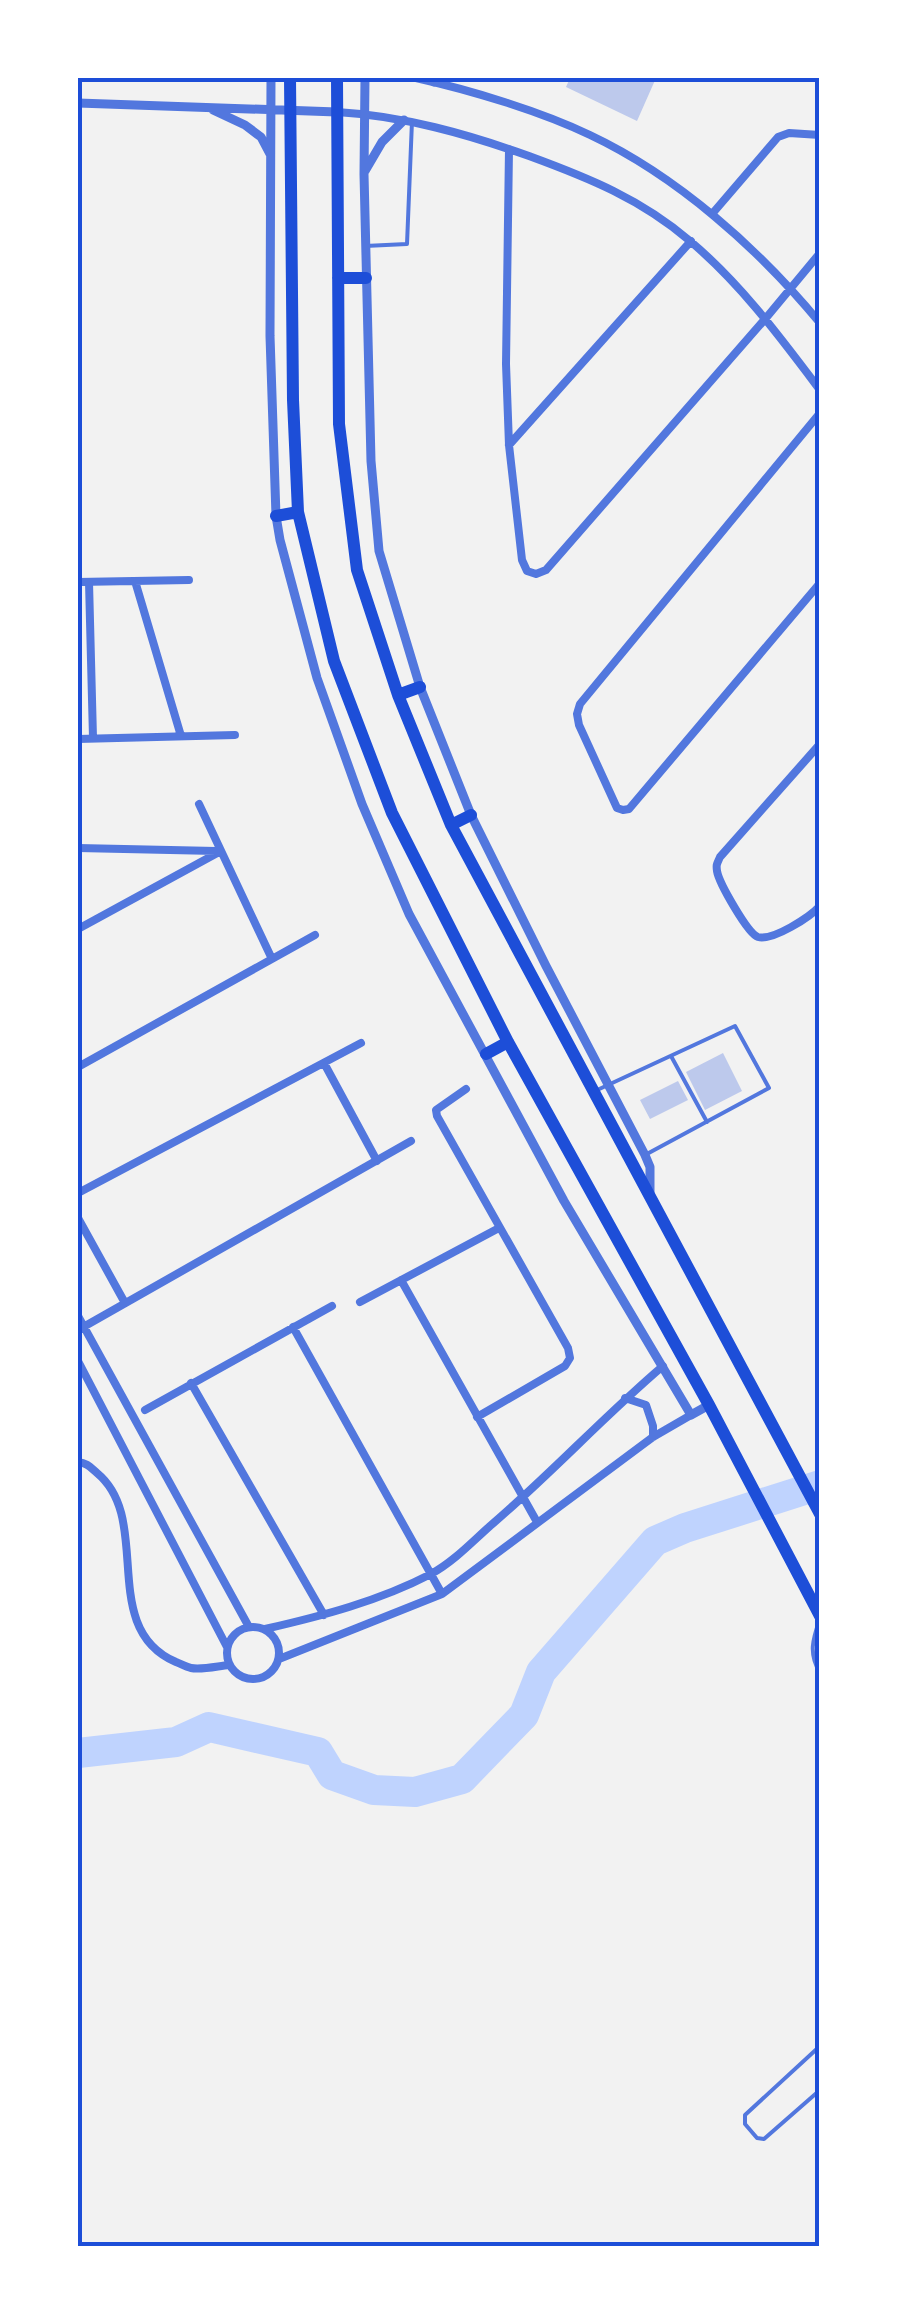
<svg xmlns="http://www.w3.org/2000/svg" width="897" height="2324" font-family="'DM Sans',sans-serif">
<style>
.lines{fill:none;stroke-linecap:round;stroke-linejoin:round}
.river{stroke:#bfd3fe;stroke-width:30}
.building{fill:#bdc9ec}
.service{stroke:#5277de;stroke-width:4}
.minor{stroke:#5277de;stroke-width:8}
.tertiary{stroke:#5277de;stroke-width:9}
.trunk{stroke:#1d4ed8;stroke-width:12}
.neatline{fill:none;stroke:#1d4ed8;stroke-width:4}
</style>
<rect width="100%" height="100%" fill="#f2f2f2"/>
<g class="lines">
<path class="river" d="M78 1753 176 1742 209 1727 318 1752 332 1775 374 1790 415 1792 462 1779 524 1715 541 1672 655 1541 685 1528 820 1485"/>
</g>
<path class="building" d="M570 78H656L637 121 566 87Z
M723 1053 742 1091 705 1110 686 1072Z
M678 1081 688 1100 650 1119 640 1100Z"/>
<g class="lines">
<path class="service" d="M365 246 407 244 412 121
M671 1056 707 1122
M595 1091 735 1026 769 1088 645 1155
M820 1618C813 1639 808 1653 820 1673
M820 2046 745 2115V2124L757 2138 764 2139 820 2090"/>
<path class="minor" d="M416 78C470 90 540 111 590 135 677 176 759 249 820 323
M337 112C404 116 467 134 529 156 589 178 641 199 690 241 741 284 780 337 820 390
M509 149 506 364 509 445 522 560 527 571 536 574 546 570 766 318 820 253
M712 214 778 137 789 133 820 135
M820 413 580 704 577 714 579 725 617 808 623 810 629 809 820 583
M509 445 691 241
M135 581 181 736
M78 582 189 580
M89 582 93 738
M78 739 235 735
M820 744 720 857C717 864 716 864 717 871 719 883 748 934 758 937 773 941 810 917 820 906
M199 804 272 959
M78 848 216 851
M78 929 221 851
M324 1063 377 1161
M78 1067 315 935
M466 1089 436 1110 437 1116 568 1348 570 1358 565 1366 477 1417
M78 1193 361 1043
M78 1218 125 1303
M401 1280 537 1522
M360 1302 499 1228
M78 1316 249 1627
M293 1327 442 1594
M78 1330 411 1141
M78 1361 227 1647
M191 1383 324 1615
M625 1398 646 1405 653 1426V1437
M145 1410 332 1306
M78 1462C87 1463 90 1467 97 1473 154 1520 97 1628 176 1662 181 1664 186 1667 191 1668 202 1670 218 1666 229 1665
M227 1653a26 26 0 1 1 52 0a26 26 0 1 1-52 0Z
M265 1629C322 1616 379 1601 431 1574 453 1562 471 1543 490 1526 550 1475 603 1417 663 1366
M279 1659 442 1594 653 1437 691 1415"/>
<path class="tertiary" d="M271 78 270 336 276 516 280 540 317 678 362 804 409 914 564 1201 691 1415 709 1405
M365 78 364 174 371 461 379 551 420 687 471 815 546 966 645 1155 650 1167V1192
M429 78 434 82
M78 103 337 112
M213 110 245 125 261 137 270 154
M365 171 382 142 404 120"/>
<path class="trunk" d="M290 78 293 400 298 512 334 661 392 813 508 1042 709 1405 820 1616
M337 78 339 424 357 570 398 695 451 825 820 1514
M338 278H366
M276 516 298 512
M398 695 420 687
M451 825 471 815
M486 1054 508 1042"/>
</g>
<rect width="897" height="2324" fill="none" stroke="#ffffff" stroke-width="160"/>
<rect x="80" y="80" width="737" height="2164" class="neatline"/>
</svg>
